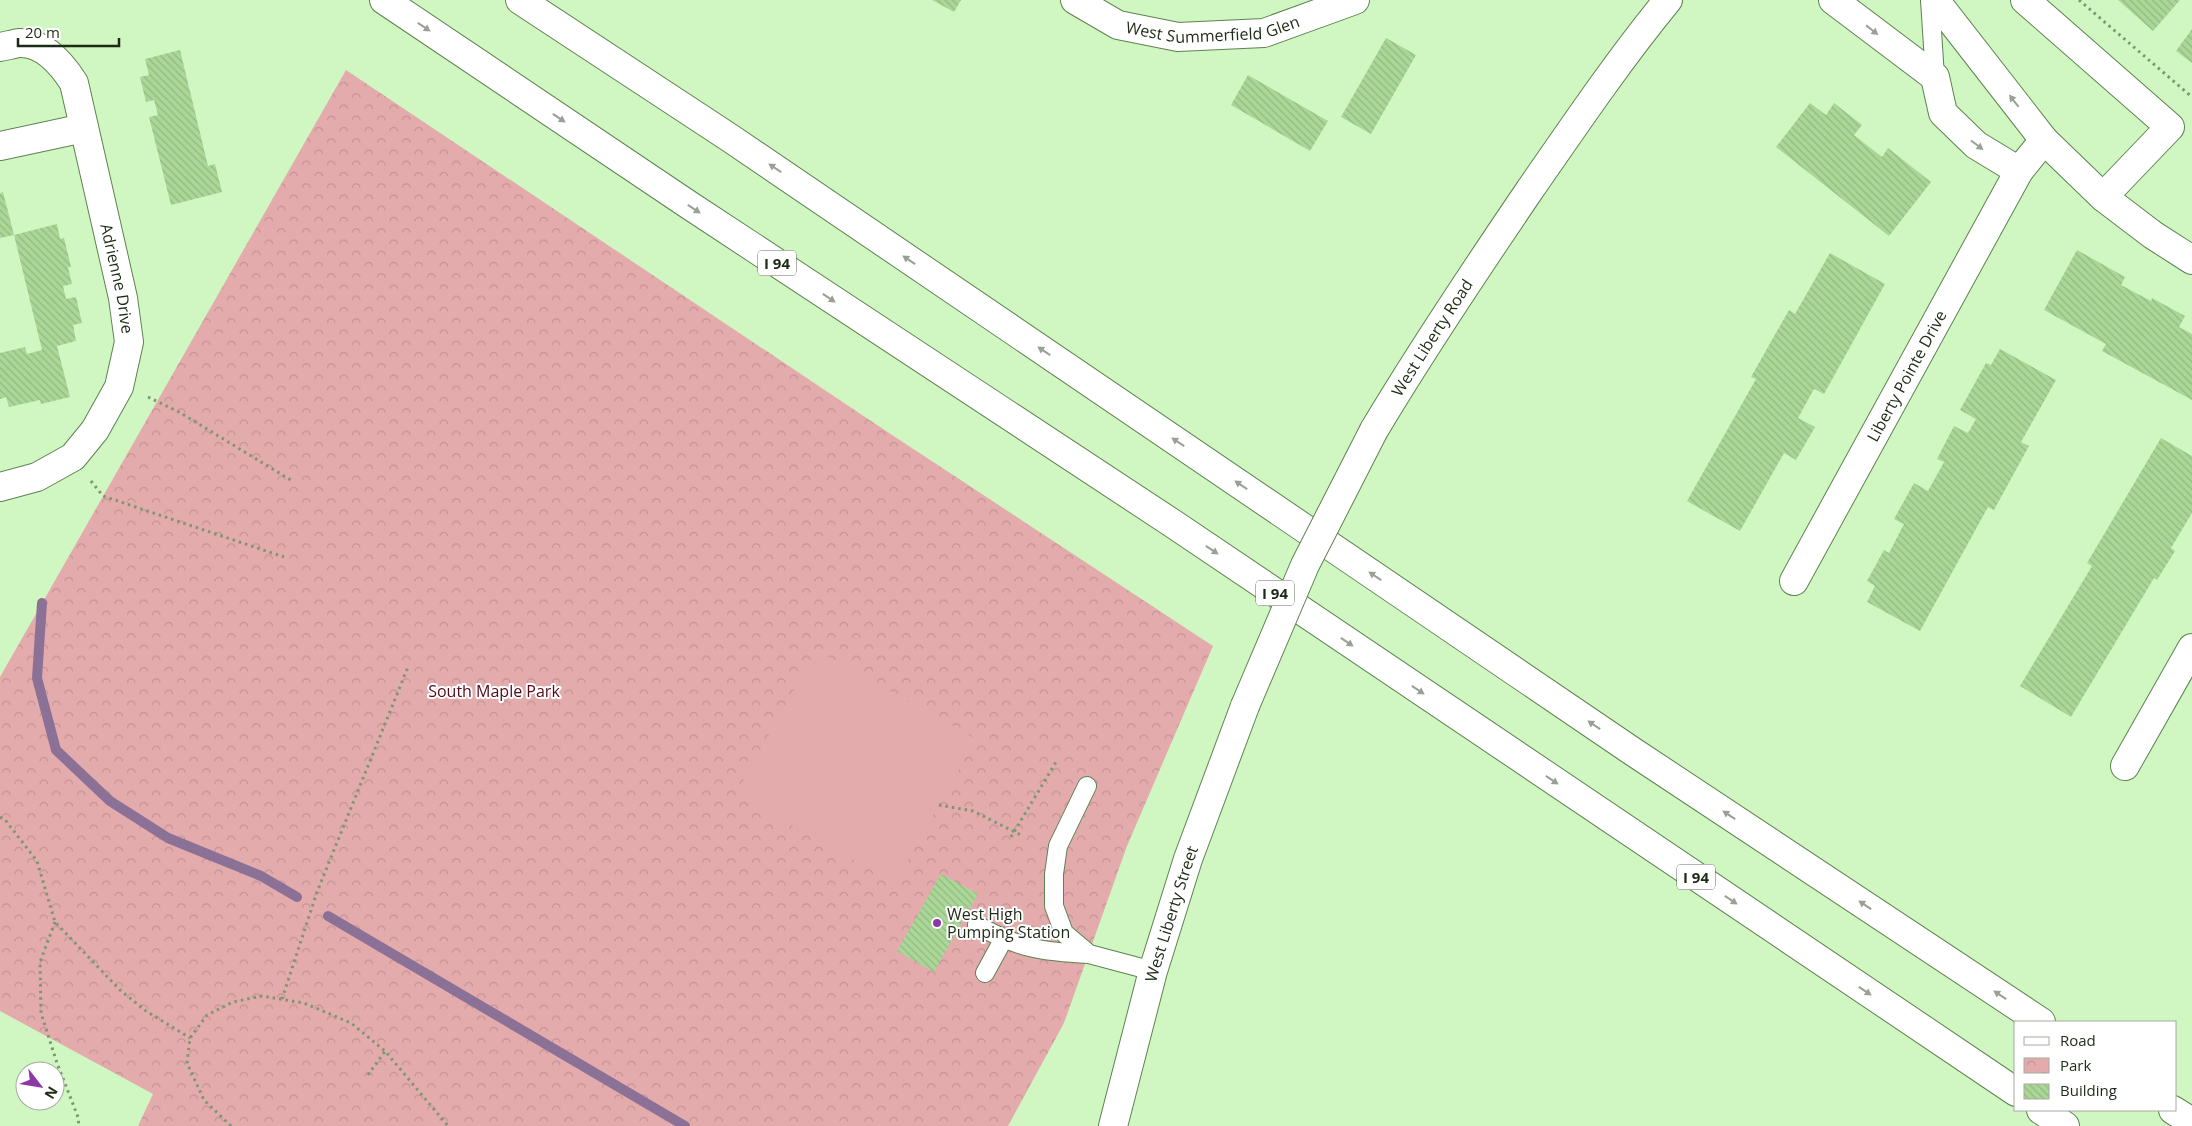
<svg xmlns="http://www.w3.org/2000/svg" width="2192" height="1126" font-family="'Open Sans',sans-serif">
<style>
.park{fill:url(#park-crowns)}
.garden{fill:#e4abad}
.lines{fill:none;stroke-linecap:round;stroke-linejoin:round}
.stream{stroke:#8c7196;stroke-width:10}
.building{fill:url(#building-back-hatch)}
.lane-casing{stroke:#5f8251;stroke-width:20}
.street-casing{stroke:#5f8251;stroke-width:30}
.secondary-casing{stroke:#5f8251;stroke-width:30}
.highway-casing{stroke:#5f8251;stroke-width:30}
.path{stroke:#7c9771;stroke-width:3;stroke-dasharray:2.5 4;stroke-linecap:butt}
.lane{stroke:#fff;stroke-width:18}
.street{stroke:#fff;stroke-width:28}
.secondary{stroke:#fff;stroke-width:28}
.highway{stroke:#fff;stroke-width:28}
.secondary-bridge-casing{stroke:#5f8251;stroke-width:30;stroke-linecap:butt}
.secondary-bridge{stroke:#fff;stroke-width:28}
.oneway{fill:#99a096}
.poi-dot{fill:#8c39a7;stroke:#fff;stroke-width:2}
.labels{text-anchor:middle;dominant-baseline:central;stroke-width:4;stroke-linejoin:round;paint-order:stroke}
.shield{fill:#fff;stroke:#616b5c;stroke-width:1}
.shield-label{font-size:15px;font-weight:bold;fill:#1d2b16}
.street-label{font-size:16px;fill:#1d2b16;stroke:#fff}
.park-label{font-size:16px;fill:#530918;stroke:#fff}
.poi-label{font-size:16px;fill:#1d2b16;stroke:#fff;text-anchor:start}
</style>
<defs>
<pattern id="park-crowns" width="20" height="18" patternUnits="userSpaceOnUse" patternTransform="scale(1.25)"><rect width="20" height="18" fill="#e4abad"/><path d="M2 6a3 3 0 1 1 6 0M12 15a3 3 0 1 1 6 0" fill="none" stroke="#c39394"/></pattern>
<pattern id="building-back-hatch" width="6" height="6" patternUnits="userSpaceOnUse" patternTransform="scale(1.25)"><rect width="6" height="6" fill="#aad797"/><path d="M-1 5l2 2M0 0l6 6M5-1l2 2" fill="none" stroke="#92b981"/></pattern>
</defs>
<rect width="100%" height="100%" fill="#d0f7c1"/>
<path class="park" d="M346 70 883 429 1213 646 1127 846 1064 1023 1008 1126H138L153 1094 0 1011V677Z"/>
<path class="garden" d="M816 650 976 739 895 883 736 794Z"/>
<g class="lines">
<path class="stream" d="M42 603 37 678 56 750 110 801 168 838 261 876 297 897
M328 916 685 1126"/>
</g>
<path class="building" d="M932 0H961L954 12Z
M2118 0H2180L2153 31Z
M2192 29V63L2176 51Z
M1386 38 1416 55 1371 134 1341 117Z
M180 50 208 166 215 164 222 192 171 205 149 117 158 115 154 100 146 102 140 77 149 75 145 59Z
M1248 75 1328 121 1310 151 1231 105Z
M1810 103 1826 115 1834 103 1862 125 1854 135 1882 157 1888 148 1931 182 1889 236 1776 147Z
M3 192 14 235 0 238V193Z
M57 224 60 239 64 238 71 267H68L72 284 63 286 66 299 76 297 82 323 73 325 76 341 57 346 70 397 41 404 40 400 9 407 6 397 0 399V353L25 347 27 354 42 350 14 235Z
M2077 250 2125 277 2121 285 2151 301 2152 298 2185 316 2179 327 2192 334V400L2102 351 2106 344 2044 310Z
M1830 253 1885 284 1824 394 1814 389 1798 418 1815 427 1796 460 1784 453 1740 531 1687 501 1756 379 1751 377 1789 310 1795 314Z
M2000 349 2056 380 2021 442 2029 446 1994 510 1988 507 1920 631 1867 602 1875 586 1867 581 1884 550 1889 553 1904 524 1894 519 1914 483 1928 491 1944 462 1937 459 1954 426 1968 433 1976 419 1960 410 1986 363 1991 365Z
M2161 438 2192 456V513L2171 548 2175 551 2157 580 2154 578 2071 717 2020 686 2092 566 2087 563Z
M941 874 978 894 934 972 897 951Z"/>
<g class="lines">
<defs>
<path id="lane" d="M1930 0 1935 77
M1087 786 1058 846 1054 874V906L1064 933 1089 954 1153 971
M977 925C1018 948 1042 952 1089 954
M985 973 1003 940"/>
<g id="street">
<path id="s1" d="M1075 0 1118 25 1178 37 1264 33 1355 0"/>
<path d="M1833 0 1935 77 1943 113 1976 145 2019 171"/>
<path d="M1935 0 2044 140 2103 197 2153 235 2192 260"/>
<path d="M2025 0 2170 127 2103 197"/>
<path id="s2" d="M0 47C6 46 13 44 19 43 44 42 62 64 74 83L123 298 129 342 119 387 95 430 73 457 37 477 0 487"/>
<path d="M0 146 84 128"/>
<path id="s3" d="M1794 581 2019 171 2044 140"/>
<path d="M2125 766 2192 648"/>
</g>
<g id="secondary">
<path id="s4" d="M1374 430C1423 348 1476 269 1529 191 1574 126 1618 61 1668 0"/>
<path id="s5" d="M1113 1126 1153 971 1188 859 1245 706"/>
</g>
<path id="highway" d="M384 0 689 205 1172 523 2016 1092
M520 0 730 138 1632 751 2041 1022
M2041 1110 2065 1126
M2173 1110 2192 1122"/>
</defs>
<use href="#lane" class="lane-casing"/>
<use href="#street" class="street-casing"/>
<use href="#secondary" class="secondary-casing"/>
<use href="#highway" class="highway-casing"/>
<path class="path" d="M2079 0 2192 97
M148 397 179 412 294 482
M91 481 103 496 284 557
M939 805 973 811 1021 835
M0 817 6 821 37 861 55 922 120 990 146 1011 190 1038
M1011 837 1056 762
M55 922 40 962 41 1013 57 1063 78 1117 79 1126
M282 999 317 892 408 667
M368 1075 385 1051
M231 1126 204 1100 187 1063 190 1038 207 1015 233 1002 262 996 304 1003 351 1023 385 1051 448 1126"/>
<use href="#lane" class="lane"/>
<use href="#street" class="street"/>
<use href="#secondary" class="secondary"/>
<use href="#highway" class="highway"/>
<defs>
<path id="secondary-bridge" d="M1245 706 1305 565 1374 430"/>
</defs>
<use href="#secondary-bridge" class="secondary-bridge-casing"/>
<use href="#secondary-bridge" class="secondary-bridge"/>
</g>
<defs><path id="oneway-solid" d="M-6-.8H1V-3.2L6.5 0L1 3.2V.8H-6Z" transform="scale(1.25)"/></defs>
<g class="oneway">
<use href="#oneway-solid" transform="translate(424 27) rotate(34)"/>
<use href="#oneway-solid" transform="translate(1872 30) rotate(38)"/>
<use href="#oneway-solid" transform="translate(2014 101) rotate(-128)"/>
<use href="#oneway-solid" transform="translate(559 118) rotate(34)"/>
<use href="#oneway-solid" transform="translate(1977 145) rotate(37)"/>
<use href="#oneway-solid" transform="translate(775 168) rotate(-146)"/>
<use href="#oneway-solid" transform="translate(694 209) rotate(33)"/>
<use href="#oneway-solid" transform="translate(909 260) rotate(-146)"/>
<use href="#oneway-solid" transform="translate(829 298) rotate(33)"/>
<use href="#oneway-solid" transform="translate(1044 351) rotate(-146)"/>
<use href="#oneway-solid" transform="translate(1178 442) rotate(-146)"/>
<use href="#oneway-solid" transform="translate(1241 485) rotate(-146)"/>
<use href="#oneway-solid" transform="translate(1212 550) rotate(34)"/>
<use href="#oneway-solid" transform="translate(1375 576) rotate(-146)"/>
<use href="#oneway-solid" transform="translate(1347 642) rotate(34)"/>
<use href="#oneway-solid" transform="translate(1418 690) rotate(34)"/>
<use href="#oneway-solid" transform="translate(1594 725) rotate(-146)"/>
<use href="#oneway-solid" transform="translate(1552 780) rotate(34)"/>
<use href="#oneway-solid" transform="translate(1729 815) rotate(-146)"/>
<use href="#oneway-solid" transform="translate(1731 900) rotate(34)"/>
<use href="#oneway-solid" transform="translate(1865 905) rotate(-146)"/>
<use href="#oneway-solid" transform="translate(1865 991) rotate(34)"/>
<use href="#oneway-solid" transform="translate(2000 995) rotate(-146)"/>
</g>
<circle class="poi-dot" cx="937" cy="923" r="5"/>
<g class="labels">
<g class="shield">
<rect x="758" y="250.5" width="38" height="25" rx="4"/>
<rect x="1256" y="580.5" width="38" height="25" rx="4"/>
<rect x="1677" y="864.5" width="38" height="25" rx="4"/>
</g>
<g class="shield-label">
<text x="777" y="263">I 94</text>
<text x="1275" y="593">I 94</text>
<text x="1696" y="877">I 94</text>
</g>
<g class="street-label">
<text stroke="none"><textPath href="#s1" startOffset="146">West Summerfield Glen</textPath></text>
<text stroke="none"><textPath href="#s2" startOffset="291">Adrienne Drive</textPath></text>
<text stroke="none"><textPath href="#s4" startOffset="109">West Liberty Road</textPath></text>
<text stroke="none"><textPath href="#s3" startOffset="234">Liberty Pointe Drive</textPath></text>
<text stroke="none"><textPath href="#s5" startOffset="220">West Liberty Street</textPath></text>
</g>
<g class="park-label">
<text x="494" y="691">South Maple Park</text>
</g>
<g class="poi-label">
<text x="947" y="914">West High<tspan x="947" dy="18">Pumping Station</tspan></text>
</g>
</g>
<rect x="2014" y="1021" width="162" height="90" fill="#ffffff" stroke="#a5aaa2"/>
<rect x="2024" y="1037" width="25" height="8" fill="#ffffff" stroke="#a5aaa2"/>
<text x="2060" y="1046" font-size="15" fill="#1d2b16">Road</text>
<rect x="2024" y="1058" width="25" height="15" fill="url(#park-crowns)" stroke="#a5aaa2"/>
<text x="2060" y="1071" font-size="15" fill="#1d2b16">Park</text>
<rect x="2024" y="1084" width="25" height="15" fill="url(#building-back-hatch)" stroke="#a5aaa2"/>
<text x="2060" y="1096" font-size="15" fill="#1d2b16">Building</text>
<g transform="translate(40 1086) rotate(121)"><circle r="24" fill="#ffffff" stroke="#a5aaa2"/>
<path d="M0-4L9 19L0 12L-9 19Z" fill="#8c39a7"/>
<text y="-8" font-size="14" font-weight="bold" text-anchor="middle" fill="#1d2b16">N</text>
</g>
<path d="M18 38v8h101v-8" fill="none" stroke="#1d2b16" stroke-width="2.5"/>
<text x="25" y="38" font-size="15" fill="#1d2b16" stroke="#ffffff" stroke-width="4" paint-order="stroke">20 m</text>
</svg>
